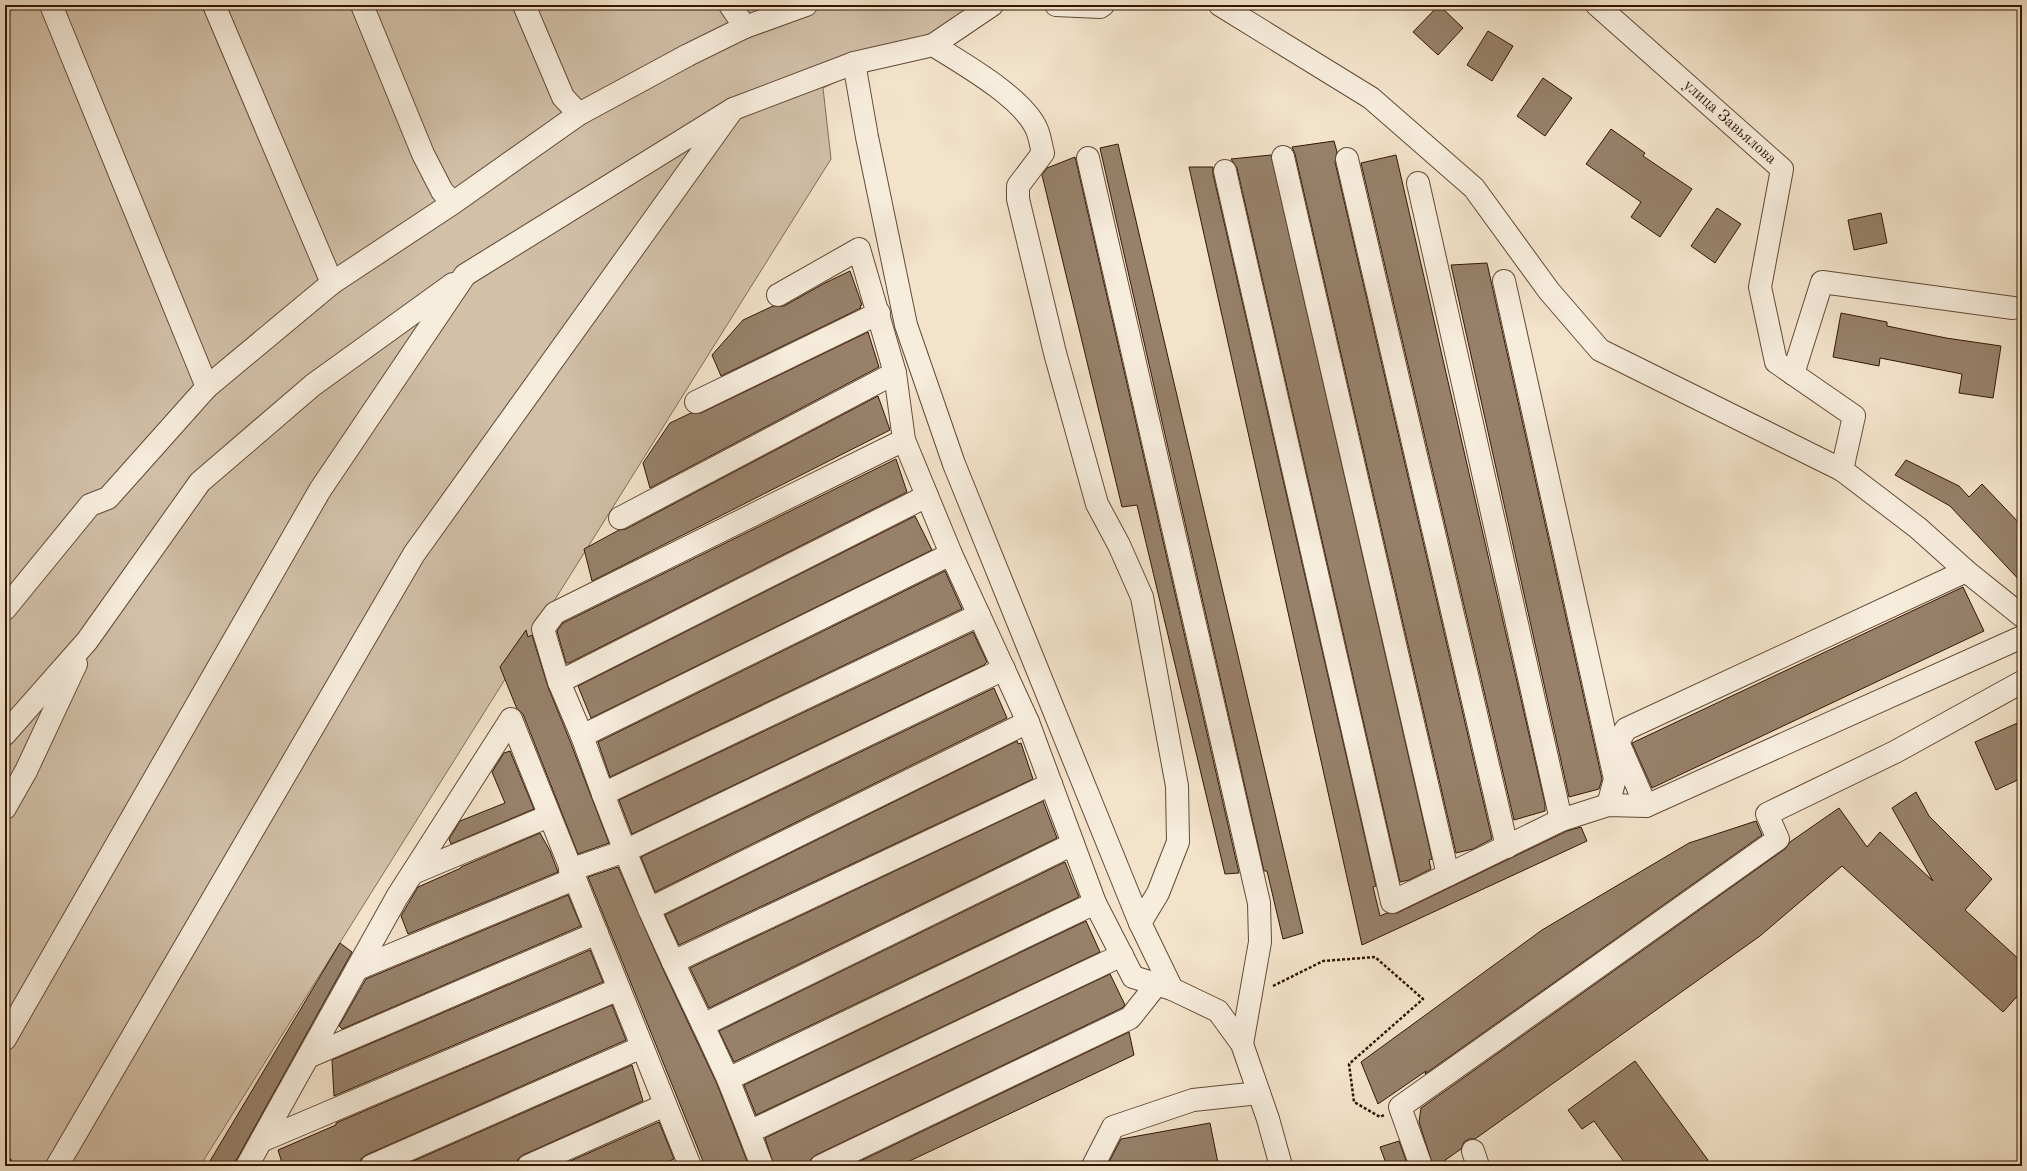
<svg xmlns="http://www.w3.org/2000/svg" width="2027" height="1171" font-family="'Old Standard TT',serif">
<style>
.green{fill:#d2c0a9;stroke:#826c56}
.building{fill:#97816b;stroke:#331703}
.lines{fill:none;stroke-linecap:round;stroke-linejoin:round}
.minor-casing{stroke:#634a35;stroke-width:24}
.path{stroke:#331703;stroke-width:2.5;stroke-dasharray:3 2;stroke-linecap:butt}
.minor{stroke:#f7eddd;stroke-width:22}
.labels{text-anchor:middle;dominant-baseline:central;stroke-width:3;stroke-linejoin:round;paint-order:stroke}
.street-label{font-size:16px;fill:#331703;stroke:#f7eddd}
</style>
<rect width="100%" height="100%" fill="#f3e3cb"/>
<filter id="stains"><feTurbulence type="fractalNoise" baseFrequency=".005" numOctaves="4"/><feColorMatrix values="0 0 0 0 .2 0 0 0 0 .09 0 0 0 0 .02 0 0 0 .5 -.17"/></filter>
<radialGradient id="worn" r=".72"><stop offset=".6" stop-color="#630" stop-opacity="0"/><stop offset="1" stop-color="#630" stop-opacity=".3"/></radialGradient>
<path class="green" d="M5 5H997L823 88 831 159 200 1166H5Z"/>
<path class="building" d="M1439 5 1463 28 1438 55 1413 32Z
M1488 31 1513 46 1492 81 1467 65Z
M1543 78 1572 98 1545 136 1517 116Z
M1611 129 1645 153 1643 156 1692 189 1660 237 1631 217 1641 202 1586 164Z
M1334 141 1337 152 1335 162 1492 839 1473 849 1456 853 1295 154 1292 147Z
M1118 144 1303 933 1283 939 1267 871H1264L1100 148Z
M1271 155 1432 859 1429 860 1431 869 1409 880 1400 882 1237 168 1231 159Z
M1396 155 1545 804V811L1514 820 1361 163Z
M1075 157 1076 161 1239 873 1225 874 1137 505 1122 507 1042 175 1047 168Z
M1189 167H1213V174L1376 886 1373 887 1380 916 1387 913H1397L1567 831 1581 827 1587 841 1362 945Z
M1717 208 1741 224 1715 263 1691 246Z
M1881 213 1887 243 1854 250 1848 220Z
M1487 263 1602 779 1599 789 1569 797 1451 265Z
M850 271 862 305 860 306 861 308 721 376 712 355 743 320 773 306H784L825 283Z
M1841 313 1887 322V326L1946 338 2001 346 1993 398 1959 393 1962 374 1880 358 1879 366 1833 357Z
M868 332 879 367 650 488 643 463 670 423 691 413H701Z
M878 396 890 430 592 581 584 549 619 530 626 529Z
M896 459 907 492 569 663H566L557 631 563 623Z
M1906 460 1959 486 1969 497 1982 484 2022 526V583L1950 506 1895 475Z
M915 516 932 550 591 718 578 686Z
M945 571 962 609 610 777 598 742Z
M1963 587 1984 631 1652 788 1632 743Z
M526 630 528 637 532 635 548 687 570 741 609 843 578 854 523 714 517 709 500 667Z
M973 632 987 662 984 665 632 834 619 800Z
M994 688 1007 718 655 892 641 857Z
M2022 721V778L1996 790 1975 742Z
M1017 741 1018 744 1021 743 1033 779 679 945 665 915Z
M510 751 534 809 451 844 449 839 460 821 505 803 492 772 504 753Z
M1916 792 1929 816 1992 879 1965 910 2022 962V991L2003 1012 1842 866 1760 936 1475 1139H1469L1464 1142 1461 1149 1437 1166H1433L1419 1122 1421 1108 1785 849 1790 842 1839 808 1867 847 1880 832 1933 881 1892 808Z
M1043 801 1057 838 709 1008 690 968Z
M1756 821 1762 835 1425 1074 1426 1071 1378 1104 1361 1062 1542 930 1689 843Z
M540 833 550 851 558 872 408 934 401 916 418 887 461 868V867Z
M1065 862 1079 897 734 1062 719 1031Z
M618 867 662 967 717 1084 749 1166H705L588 877Z
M568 895 581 926 342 1029 339 1026 366 979Z
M1086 921 1100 952 756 1115 744 1085Z
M340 943 352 952 233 1166H207Z
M590 950 603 982 334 1096 332 1060Z
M1110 974 1125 1005 1122 1008 816 1155 811 1159 809 1166H774L765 1138Z
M612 1005 626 1040 366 1155 361 1159 359 1166H283L278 1150 336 1125V1123Z
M1129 1032 1134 1055 899 1166H850Z
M1635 1061 1708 1160 1700 1166H1627L1594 1121 1582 1129 1568 1110Z
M632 1065 643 1101 523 1155 518 1159 516 1166H402Z
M659 1122 674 1159 658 1166H559Z
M1210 1123 1218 1163 1196 1166H1107L1121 1139Z
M1399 1141 1408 1166H1387L1380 1147Z"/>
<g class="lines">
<defs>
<g id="minor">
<path d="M51 5 207 387"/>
<path d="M214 5 332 283"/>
<path d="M362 5 423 154 442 191 453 203"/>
<path d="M524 5 563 97 579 114"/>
<path d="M730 5 745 27"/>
<path d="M1056 5 1100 7 1103 5"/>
<path d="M1220 5 1371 98 1474 188 1549 291 1600 350 1842 470 1918 528 1966 571 2022 616"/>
<path id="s1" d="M1597 5 1782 169 1760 287 1776 362 1854 416 1842 470"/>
<path d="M933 45 992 5"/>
<path d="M854 63 867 137 906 325 954 464 1140 923"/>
<path d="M733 109 854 63 933 45C962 63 1024 98 1037 130 1040 137 1041 146 1043 153L1018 186V199L1055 353 1097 504 1119 545 1142 597 1177 786 1178 842 1158 893 1140 923 1172 989"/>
<path d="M1283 157 1448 875"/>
<path d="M1088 158 1259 903 1260 942 1242 1044"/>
<path d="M1347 159 1507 847"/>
<path d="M1225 171 1392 902 1561 820 1608 805 1646 806 2022 637"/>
<path d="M1418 183 1561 820"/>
<path d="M1504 281 1615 779 1608 805"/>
<path d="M778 295 859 249 895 373 904 440 951 554 1028 722 1095 903 1133 977 1172 989 1218 1011 1242 1044 1268 1119 1281 1166"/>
<path d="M1793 374 1822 282 2013 308"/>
<path d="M696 402 879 313"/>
<path d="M904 440 555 613 543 629 559 682 927 496"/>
<path d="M620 518 895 373"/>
<path d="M5 609 90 505 108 498 207 387 332 283 453 203 579 114 688 55 745 27 806 5"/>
<path d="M559 682 582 736 951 554"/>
<path d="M5 734 87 641 200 482 313 385 453 284"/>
<path d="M582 736 603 794 979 615"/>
<path d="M603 794 625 851 1004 669"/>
<path d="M1646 806 1618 742 1626 729 1966 571"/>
<path d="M5 808 26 771 76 664"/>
<path d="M570 870 625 851 649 909 1028 722"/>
<path d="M413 873 549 816"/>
<path d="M649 909 673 962 1051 784"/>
<path d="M673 962 703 1025 1073 844"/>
<path d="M357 969 574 879"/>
<path d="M703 1025 728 1079 1095 903"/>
<path d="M5 1039 320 490 465 275 733 109 414 554 57 1166"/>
<path d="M308 1057 597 933"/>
<path d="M728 1079 749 1132 1122 955"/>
<path d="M749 1132 762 1166"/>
<path d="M261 1141 619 989"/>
<path d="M1473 1151 1478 1166"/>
<path d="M247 1166 397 897 511 719 690 1166"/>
<path d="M371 1166 642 1047"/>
<path d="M528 1166 665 1105"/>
<path d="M821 1166 1130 1018 1157 984"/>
<path d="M1093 1166 1113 1127 1193 1100 1259 1093"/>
<path d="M1421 1166 1400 1107 1778 839 1767 814 1895 752 2022 682"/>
</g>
</defs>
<use href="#minor" class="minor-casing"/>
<path class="path" d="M1273 986 1323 961 1375 957 1423 999 1349 1064 1354 1102 1380 1117 1384 1115
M5 1156 18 1166"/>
<use href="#minor" class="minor"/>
</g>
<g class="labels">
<g class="street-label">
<text stroke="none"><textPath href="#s1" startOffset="177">улица Завьялова</textPath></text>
</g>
</g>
<rect width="2027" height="1171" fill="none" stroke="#f3e3cb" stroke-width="20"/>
<rect x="6" y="6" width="2015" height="1159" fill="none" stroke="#331703" stroke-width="2"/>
<rect x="10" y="10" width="2007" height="1151" fill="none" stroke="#331703"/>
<rect width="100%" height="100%" filter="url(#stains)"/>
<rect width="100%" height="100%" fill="url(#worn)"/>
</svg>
